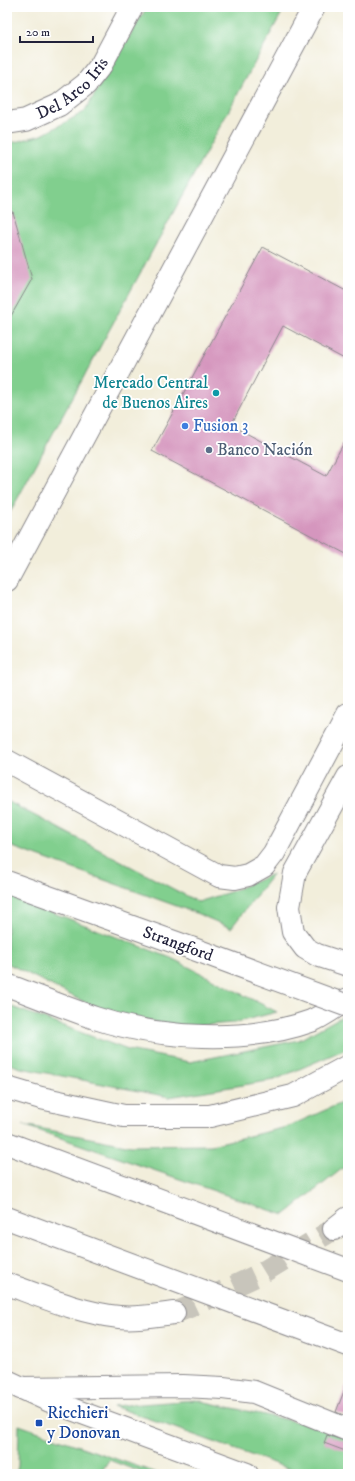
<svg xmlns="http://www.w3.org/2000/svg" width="355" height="1481" font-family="'IM FELL DW Pica',serif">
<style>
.green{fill:#81cf8e;stroke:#527864}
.building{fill:#d596be}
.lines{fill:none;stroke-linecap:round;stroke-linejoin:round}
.highway-tunnel{stroke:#c8c5bb;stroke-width:22;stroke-dasharray:22 11;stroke-linecap:butt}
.minor-casing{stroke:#8a888b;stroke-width:24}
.highway-casing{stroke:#8a888b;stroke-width:24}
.minor{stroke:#fff;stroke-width:22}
.highway{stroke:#fff;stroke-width:22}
.minor-bridge-casing{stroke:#8a888b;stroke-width:24;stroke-linecap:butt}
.minor-bridge{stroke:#fff;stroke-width:22}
.culture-dot{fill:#0f9aa8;stroke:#fff;stroke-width:1.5}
.shop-dot{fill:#3f7fe0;stroke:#fff;stroke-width:1.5}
.service-dot{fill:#5c6f8a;stroke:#fff;stroke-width:1.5}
.transit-dot{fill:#1a4fb4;stroke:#fff;stroke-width:1.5}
.labels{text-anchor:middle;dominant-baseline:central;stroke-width:3.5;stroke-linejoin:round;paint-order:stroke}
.street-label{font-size:17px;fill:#22223b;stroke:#fff}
.culture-label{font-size:17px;fill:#0d838f;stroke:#fff;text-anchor:end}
.shop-label{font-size:17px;fill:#366cbe;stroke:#fff;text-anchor:start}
.service-label{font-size:17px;fill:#4e5e75;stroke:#fff;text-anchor:start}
.transit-label{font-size:17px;fill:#164399;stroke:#fff;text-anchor:start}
</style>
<rect width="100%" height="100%" fill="#fff"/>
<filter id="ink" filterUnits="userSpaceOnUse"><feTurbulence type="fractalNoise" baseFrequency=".025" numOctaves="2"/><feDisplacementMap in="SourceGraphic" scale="8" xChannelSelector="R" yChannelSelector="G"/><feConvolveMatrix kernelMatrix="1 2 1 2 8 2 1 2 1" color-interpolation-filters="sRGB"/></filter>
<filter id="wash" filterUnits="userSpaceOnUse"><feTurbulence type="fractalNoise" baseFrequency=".012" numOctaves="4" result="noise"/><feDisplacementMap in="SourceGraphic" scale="16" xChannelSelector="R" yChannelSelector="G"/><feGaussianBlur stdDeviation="0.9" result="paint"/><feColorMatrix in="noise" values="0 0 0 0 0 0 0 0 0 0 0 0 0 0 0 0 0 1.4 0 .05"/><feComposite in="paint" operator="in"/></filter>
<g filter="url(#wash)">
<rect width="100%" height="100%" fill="#f2eedb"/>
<path class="green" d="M147 7H285L7 518V144L42 135 84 112Z
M7 801 198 902 230 892 273 874 231 928 196 913 7 845Z
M7 895 171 958 277 1012 234 1023 176 1027 92 1006 7 963Z
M7 1005 128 1050 190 1062 299 1040 348 1013V1048L274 1080 169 1097 21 1068 7 1063Z
M348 1100V1164L284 1215 23 1125 131 1146 211 1145 287 1127Z
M196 1400 311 1425 348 1438V1474H304L113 1406Z
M19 1425 159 1474H146L109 1460 100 1474H72L63 1467 57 1474H16L18 1466Z"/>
<g id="blocks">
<path class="building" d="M13 212 32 279 7 323V213Z
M263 247 348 292V361L283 326 231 425 326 476 348 435V555L152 451Z
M346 1386H348V1417L336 1412Z
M327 1435 348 1442V1452L324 1443Z"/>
</g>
</g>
<g filter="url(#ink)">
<use href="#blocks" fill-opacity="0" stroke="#8a888b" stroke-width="1"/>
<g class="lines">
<path class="highway-tunnel" d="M174 1313 192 1306 260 1274 334 1229"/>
<defs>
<g id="minor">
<path id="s1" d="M7 123 26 120 59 105 86 84 101 65 132 7"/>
<path d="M7 580 314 7"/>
<path d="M7 761 219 876 235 878 248 875 264 866 274 853 348 714"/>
<path d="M348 777 295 873 289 907 293 932 305 948 317 955 348 965"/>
<path d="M7 882 191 948"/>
<path d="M7 985C36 996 66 1008 95 1018 159 1039 247 1044 311 1021 324 1016 336 1006 348 999"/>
<path d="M334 1229 348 1218"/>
<path d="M7 1381 50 1401 247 1474"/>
</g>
<path id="highway" d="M7 1088 41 1098 124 1116H210L293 1096 348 1066
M7 1143 348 1270
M7 1218 348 1345
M7 1284C43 1297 81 1313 119 1317 137 1319 156 1315 174 1313
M20 1388 183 1386 223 1388 254 1392 348 1430"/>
</defs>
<use href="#minor" class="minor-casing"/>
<use href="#highway" class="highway-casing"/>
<use href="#minor" class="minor"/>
<use href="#highway" class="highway"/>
<defs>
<path id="minor-bridge" d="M191 948 348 1006"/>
</defs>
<use href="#minor-bridge" class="minor-bridge-casing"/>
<use href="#minor-bridge" class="minor-bridge"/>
</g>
</g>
<circle class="culture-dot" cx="216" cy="393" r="4"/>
<circle class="shop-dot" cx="185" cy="426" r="4"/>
<circle class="service-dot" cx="209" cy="450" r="4"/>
<rect class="transit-dot" x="35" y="1419" width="8" height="8" rx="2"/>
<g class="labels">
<g class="street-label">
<text stroke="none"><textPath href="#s1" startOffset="76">Del Arco Iris</textPath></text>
<text transform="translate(178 944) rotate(20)">Strangford</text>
</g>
<g class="culture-label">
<text x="208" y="383">Mercado Central<tspan x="208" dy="20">de Buenos Aires</tspan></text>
</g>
<g class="shop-label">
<text x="193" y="426">Fusion 3</text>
</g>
<g class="service-label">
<text x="217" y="450">Banco Nación</text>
</g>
<g class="transit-label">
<text x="47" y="1413">Ricchieri<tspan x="47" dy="20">y Donovan</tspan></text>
</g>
</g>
<rect width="355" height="1481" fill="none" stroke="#fff" stroke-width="24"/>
<path d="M20 36v6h73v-6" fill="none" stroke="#22223b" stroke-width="2"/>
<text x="26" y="36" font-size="12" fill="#22223b" stroke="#ffffff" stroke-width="3" paint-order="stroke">20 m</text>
</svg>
